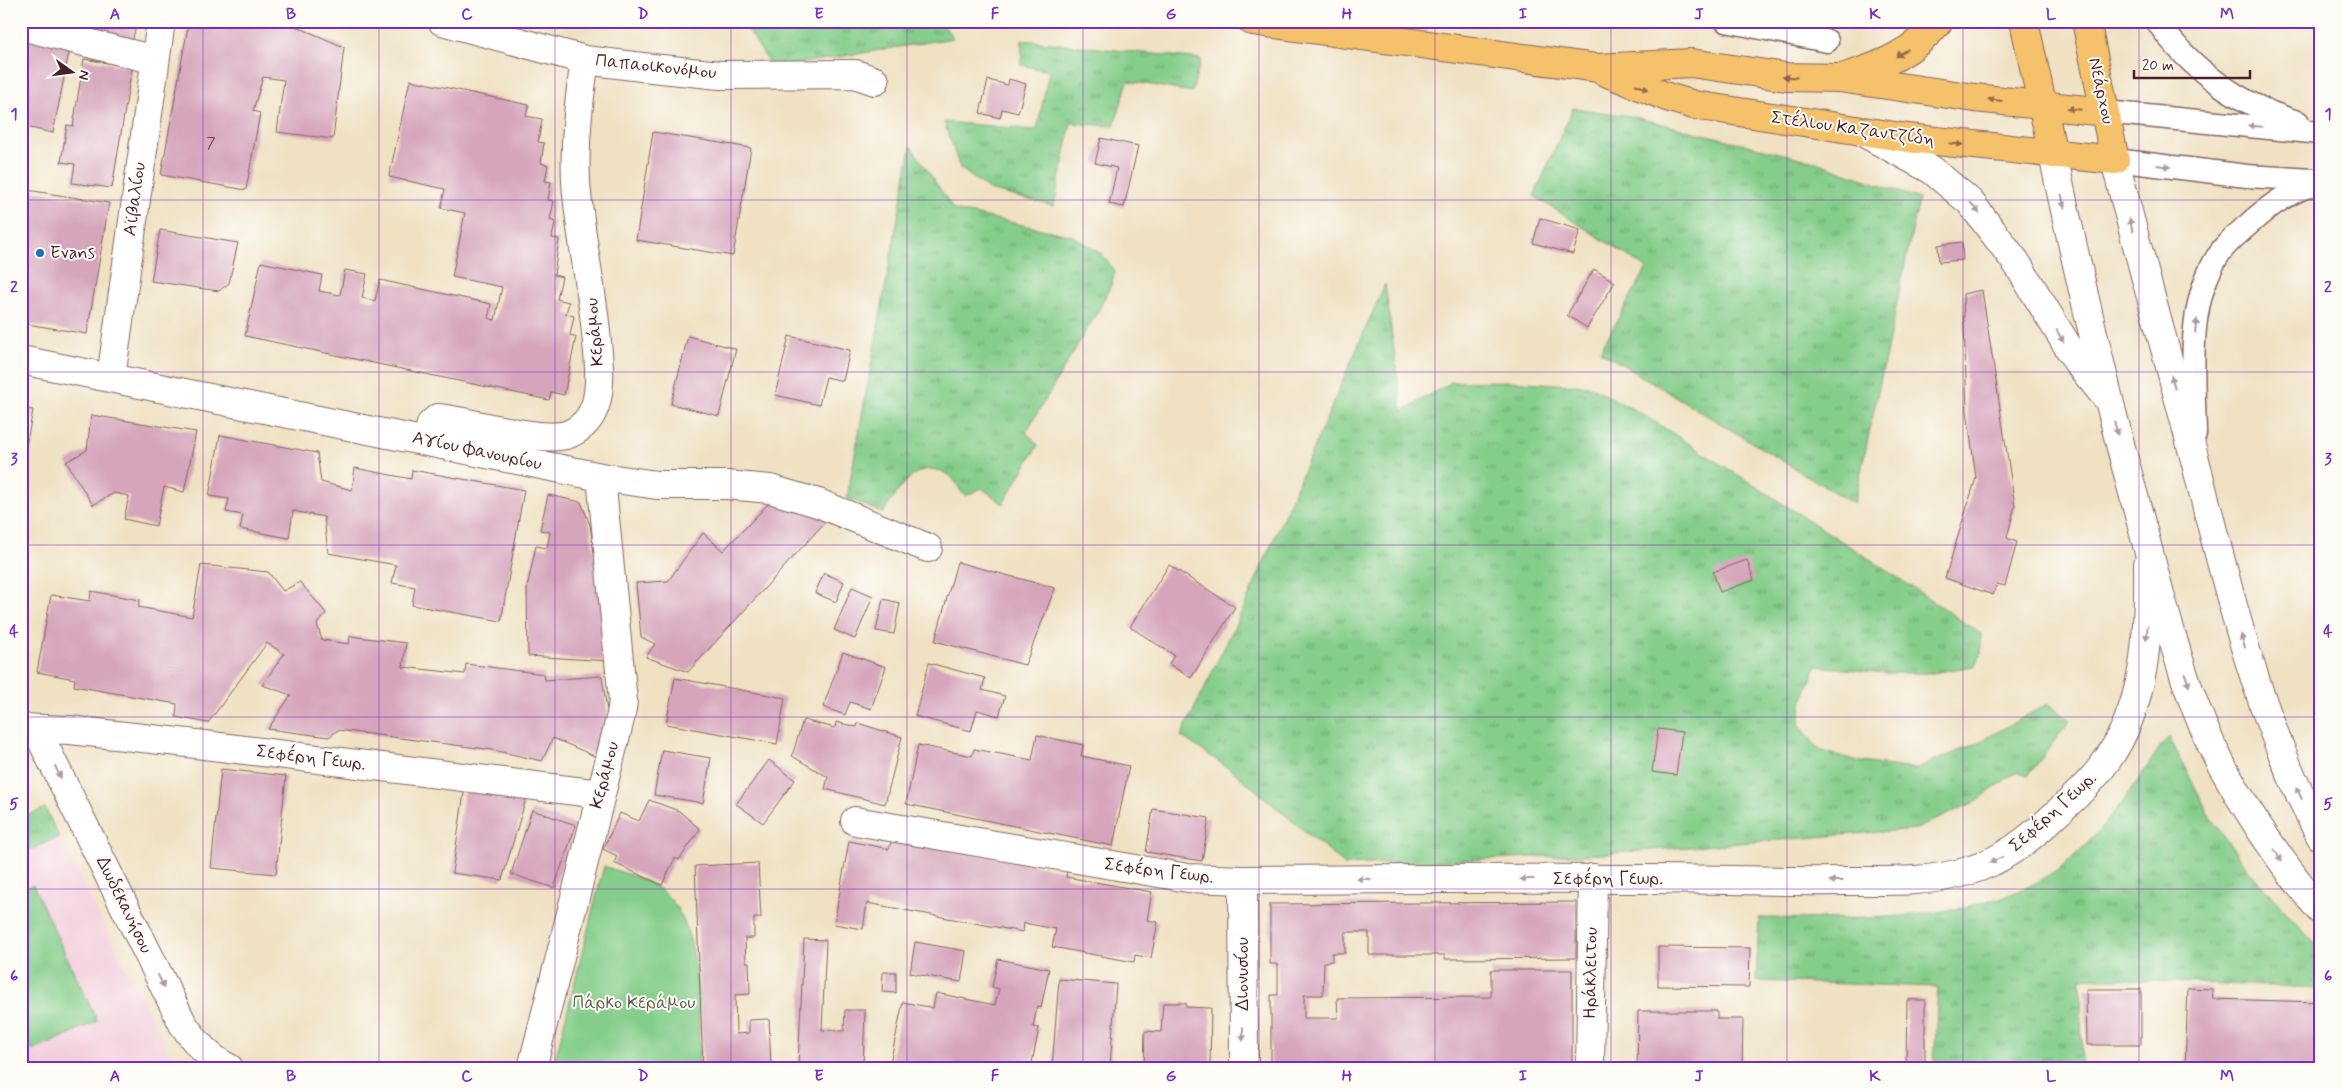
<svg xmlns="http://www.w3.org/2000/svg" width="2342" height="1089" font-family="Mynerve,sans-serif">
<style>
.built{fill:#f3cfde}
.grass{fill:url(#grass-tufts);stroke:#67765a}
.green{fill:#84cd8a;stroke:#67765a}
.building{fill:#d6a5bc}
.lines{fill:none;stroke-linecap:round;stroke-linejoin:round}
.service-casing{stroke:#846360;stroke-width:25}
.minor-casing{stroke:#846360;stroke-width:30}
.tertiary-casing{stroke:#846360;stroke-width:30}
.primary-casing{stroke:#846360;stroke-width:30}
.service{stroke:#fff;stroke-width:22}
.minor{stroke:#fff;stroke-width:28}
.tertiary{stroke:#fff;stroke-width:28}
.primary{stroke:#f5c16b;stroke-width:28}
.oneway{fill:#976848}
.oneway2{fill:#ae9aa0}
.grid{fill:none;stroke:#7b2cbf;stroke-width:1;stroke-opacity:0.55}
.poi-dot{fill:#1f6fb2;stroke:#fdfcf7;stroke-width:2}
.labels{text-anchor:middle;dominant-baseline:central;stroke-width:4;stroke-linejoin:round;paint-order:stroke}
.number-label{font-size:15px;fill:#6d404f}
.street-label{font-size:18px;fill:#4a1f2b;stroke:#fdfcf7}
.poi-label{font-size:18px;fill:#4a1f2b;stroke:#fdfcf7;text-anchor:start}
.park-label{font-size:18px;fill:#5e5c4c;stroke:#fdfcf7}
.neatline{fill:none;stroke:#7b2cbf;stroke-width:2}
.grid-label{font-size:16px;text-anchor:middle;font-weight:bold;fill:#7b2cbf}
</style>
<defs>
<pattern id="grass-tufts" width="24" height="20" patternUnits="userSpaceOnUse" patternTransform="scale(1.25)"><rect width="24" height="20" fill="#84cd8a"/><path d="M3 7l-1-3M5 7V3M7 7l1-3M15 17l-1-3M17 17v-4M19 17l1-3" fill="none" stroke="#6ea671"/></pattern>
</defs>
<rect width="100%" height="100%" fill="#fdfcf7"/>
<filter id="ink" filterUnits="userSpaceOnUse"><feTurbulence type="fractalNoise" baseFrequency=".02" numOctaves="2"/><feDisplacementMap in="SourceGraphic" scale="10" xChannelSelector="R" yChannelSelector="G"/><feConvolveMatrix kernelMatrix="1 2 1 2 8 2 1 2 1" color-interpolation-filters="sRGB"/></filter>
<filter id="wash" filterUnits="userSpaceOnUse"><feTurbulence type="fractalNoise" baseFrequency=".0096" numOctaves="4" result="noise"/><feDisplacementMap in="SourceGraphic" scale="20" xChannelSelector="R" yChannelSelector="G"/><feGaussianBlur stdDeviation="1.12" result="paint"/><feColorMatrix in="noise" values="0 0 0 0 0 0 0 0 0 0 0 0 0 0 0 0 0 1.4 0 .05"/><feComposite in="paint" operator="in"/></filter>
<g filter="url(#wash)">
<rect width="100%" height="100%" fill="#efe1c2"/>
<path class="built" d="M59 837 177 1068H21V854Z"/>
<path class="grass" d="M712 21H909L944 26 953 38 772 68 748 29Z
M1022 40 1201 59 1192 92 1128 81 1114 126 1071 123 1054 206 989 190 960 168 944 122 1037 130 1049 71 1021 65Z
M1573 108 1630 116 1816 162 1919 199 1854 504 1600 351 1647 268 1534 196Z
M911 146 954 210 1073 236 1103 255 1115 271 1111 285 1099 309 1026 432 1038 445 1003 504 982 488 965 496C959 491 956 479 949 475 915 455 899 491 883 513L847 498Z
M1385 284 1402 411 1452 382 1508 381 1589 386 1644 415 1882 567 1981 634V655L1974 666 1932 673H1885L1816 666 1803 699 1799 724 1819 750 1861 762 1915 769 1975 744 2048 704 2070 720 2028 776 2017 771 1977 801 1916 829 1601 854 1345 865 1234 772 1181 736 1245 605Z
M2169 737 2212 820 2249 871 2321 951V988L2081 978 2082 1068H1934L1938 987 1756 981 1759 918C1850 919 1982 925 2058 869 2102 836 2133 789 2162 744Z
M45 808 59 837 21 854V818Z"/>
<path class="green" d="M604 866C622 873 648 879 663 892 705 927 698 1018 699 1068H553Z
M33 885 97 1021 33 1051 21 1026V890Z"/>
<g id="blocks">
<path class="building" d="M41 21H137L132 43Z
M189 21H284L344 47 333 139 277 132 284 80 263 77 253 111 260 113 246 190 161 175Z
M21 37 70 47 53 133 26 127 29 113 21 112Z
M84 59 132 67 112 188 72 183 75 164 61 162 67 125 73 126Z
M1009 79 1026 84 1018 113 1002 109 1000 118 980 113 988 80 1008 85Z
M410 80 529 105 526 116 542 119 538 142 544 143 541 163 548 165 545 181 551 182 548 200 554 201 550 220 555 222 552 238 559 239 554 275 562 277 557 299 569 302 566 314 574 316 570 335 576 337 564 395 551 392 549 400 245 336 261 262 322 275 319 291 340 295 345 270 367 274 362 298 375 301 380 280 491 304 488 318 495 320 502 287 452 277 465 213 441 208 445 189 389 177Z
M653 132 751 148 733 256 636 240Z
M1101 138 1138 146 1124 207 1109 204 1117 168 1095 163Z
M27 190 109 203 87 334 21 323V227Z
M1540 218 1580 230 1573 254 1533 243Z
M160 230 238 243 229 283 219 291 151 281Z
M1962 242 1963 260 1939 262 1938 245Z
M1594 269 1615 282 1587 328 1567 315Z
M1982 290 2015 506 2007 538 2017 542 2005 586 1997 584 1993 595 1945 578 1976 478 1967 411 1963 294Z
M688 336 736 349 719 416 671 404Z
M789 336 850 350 843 381 826 377 819 405 775 395Z
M21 408 33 410 25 452 21 451Z
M91 415 196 432 184 492 164 487 156 526 124 519 129 496 114 493 93 505 66 462 87 450Z
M220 435 317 453 321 482 352 490 355 468 411 479 412 470 524 490 501 621 412 605 415 587 392 583 396 565 328 553 324 517 293 511 289 538 240 529 243 515 226 512 229 499 209 496Z
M548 495 581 502 590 525 610 661 528 656 527 588 536 546 547 548 550 532 540 530Z
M772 500 828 519 688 672 646 657 655 644 641 637 636 583 668 581 703 533 723 551Z
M1747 560 1754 580 1720 592 1713 572Z
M957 562 1055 588 1025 665 935 641Z
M201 565 268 572 283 591 300 582 326 613 317 624 322 640 349 644 350 636 406 643 403 667 465 674 466 664 544 674 545 680 602 676 610 731 599 758 553 738 542 761 493 750 338 730 329 737 268 729 291 695 262 685 284 654 267 643 208 723 176 717 177 704 74 686 75 679 37 672 51 595 90 601 91 591 140 600 138 607 192 617Z
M1169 565 1235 607 1191 678 1169 664 1174 655 1130 627Z
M824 573 844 582 836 602 815 593Z
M852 587 873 596 855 639 834 630Z
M883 599 900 603 894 634 876 631Z
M843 652 886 667 871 709 850 702 845 715 823 707Z
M929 663 985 678 982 690 1005 696 999 716 977 710 971 731 915 716Z
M675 678 785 698 777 744 666 724Z
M803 720 835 728 836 722 857 727 858 723 902 737 885 804 825 789 828 777 792 756Z
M1658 729 1682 732 1676 775 1652 772Z
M1037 735 1083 745 1081 756 1129 766 1113 846 906 804 918 745 972 756 974 749 1032 760Z
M662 750 711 758 703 803 654 795Z
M769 760 795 780 763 823 736 804Z
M221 769 286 776 276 874 211 868Z
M465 786 527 795 502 880 452 873Z
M649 800 679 811 700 829 679 860 675 858 662 885 614 863 617 856 603 849 620 813 639 821Z
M1153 809 1209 818 1202 861 1146 852Z
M532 810 576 825 554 888 511 874Z
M892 839 1067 871 1066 877 1152 892 1147 920 1158 922 1151 958 1135 955 1134 962 1052 947 1056 929 1024 923 1023 932 867 903 863 929 834 924 849 841 889 849Z
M758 863 761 918H754V938H745L746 962H749L750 994 735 995 736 1034 749 1033V1020L769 1019 771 1068H703L695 866Z
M1576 902V958L1445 959V955H1369V932H1345V953H1332V961L1324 962 1323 995H1304V1018H1338L1337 998 1491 997V970H1572V1068H1271V995H1278V964H1270V904Z
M804 939 826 940 822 1030 844 1031 845 1010H865L863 1068 798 1066Z
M915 942 966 951 961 982 910 973Z
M1658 947 1750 948 1749 987 1658 986Z
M998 959 1049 969 1041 1008 1037 1007 1033 1027 1039 1028 1031 1068H889L903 1002 933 1008 936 993 995 1005 999 989 992 987Z
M883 972H896V993L882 992Z
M1059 979 1116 984 1110 1068H1052Z
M2188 988 2212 989 2213 999 2321 1002 2320 1068H2185Z
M2086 989H2141V1045H2087Z
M1907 1000H1925V1068H1906Z
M1163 1003H1186V1007L1211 1008 1210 1068H1144L1145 1031 1161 1032Z
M1638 1011H1717V1019H1743L1742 1068H1637Z"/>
</g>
</g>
<g filter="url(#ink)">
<use href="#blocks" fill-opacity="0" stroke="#846360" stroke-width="1"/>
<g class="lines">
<defs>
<path id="service" d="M1726 21 1827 41
M2157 21C2190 70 2242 106 2298 122
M2105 112 2321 133
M2115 160 2247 176 2313 180
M2195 434C2194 375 2185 306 2219 254 2226 243 2239 233 2249 224 2271 204 2292 190 2321 182"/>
<path id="minor" d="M442 21 585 60 642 67 720 75 855 74 875 81
M21 26 155 60
M21 360 601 477 657 485H727L770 489 818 503 928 548
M111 378 161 21
M427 441 431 424 438 418C470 421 543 444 569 434 583 428 592 417 596 403 602 381 598 354 596 332 591 281 579 231 576 181 574 139 579 101 585 60
M21 728 70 730 188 743 600 794
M36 729 183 1024C196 1043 209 1058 229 1068
M855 821 1188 878 1243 880C1377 879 1511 878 1645 879 1712 879 1779 882 1846 881 1886 881 1928 883 1968 871 2002 861 2030 839 2056 814 2072 800 2089 784 2102 767 2147 709 2149 633 2148 564
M1243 880 1244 1068
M532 1068 621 715 623 701 601 477
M1590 1068 1593 878"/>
<path id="tertiary" d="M1866 134 1932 170 1970 202 2016 262 2078 363 2105 396
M2053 154C2073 251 2096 348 2120 444 2133 494 2147 544 2160 594 2176 652 2193 712 2222 766 2250 817 2284 867 2321 911
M2115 160C2140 262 2170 363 2196 464 2228 591 2259 721 2321 837"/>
<path id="primary" d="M1252 21 1597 68 1691 63 1786 77 1839 78 1975 98 2105 112
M2024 21 2053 154
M1603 71 1667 97 1694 105 1908 138 2115 160 2086 21
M1845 77C1881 66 1915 52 1939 21"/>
</defs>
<use href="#service" class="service-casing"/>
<use href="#minor" class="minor-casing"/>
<use href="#tertiary" class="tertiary-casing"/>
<use href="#primary" class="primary-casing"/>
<use href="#service" class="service"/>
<use href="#minor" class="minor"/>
<use href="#tertiary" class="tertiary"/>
<use href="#primary" class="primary"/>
</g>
<defs><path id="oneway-solid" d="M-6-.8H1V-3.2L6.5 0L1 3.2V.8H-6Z" transform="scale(1.25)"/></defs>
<g class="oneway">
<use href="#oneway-solid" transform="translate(1902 53) rotate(148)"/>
<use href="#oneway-solid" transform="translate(1790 77) rotate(-176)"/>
<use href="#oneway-solid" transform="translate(1642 87) rotate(22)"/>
<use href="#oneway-solid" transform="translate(1995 100) rotate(-173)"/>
<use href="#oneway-solid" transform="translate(2074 109) rotate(-174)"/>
<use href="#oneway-solid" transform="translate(1956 144) rotate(6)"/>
</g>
<g class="oneway2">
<use href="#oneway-solid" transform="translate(2255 126) rotate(-175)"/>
<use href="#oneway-solid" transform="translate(2164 166) rotate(7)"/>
<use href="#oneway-solid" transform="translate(2063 201) rotate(78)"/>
<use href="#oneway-solid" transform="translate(1975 208) rotate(50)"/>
<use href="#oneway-solid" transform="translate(2131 225) rotate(-104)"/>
<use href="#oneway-solid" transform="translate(2196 326) rotate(-82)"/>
<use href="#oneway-solid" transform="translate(2060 336) rotate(59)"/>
<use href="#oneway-solid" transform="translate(2173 382) rotate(-105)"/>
<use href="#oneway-solid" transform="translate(2116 428) rotate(75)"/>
<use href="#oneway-solid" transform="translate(2147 633) rotate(95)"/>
<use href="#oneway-solid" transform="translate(2243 641) rotate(-107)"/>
<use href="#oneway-solid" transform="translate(2187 680) rotate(71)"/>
<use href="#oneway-solid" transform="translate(58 772) rotate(64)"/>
<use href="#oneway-solid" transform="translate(2299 793) rotate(-115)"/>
<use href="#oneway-solid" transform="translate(2278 855) rotate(56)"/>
<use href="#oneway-solid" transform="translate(1996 860) rotate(154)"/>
<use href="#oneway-solid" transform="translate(1364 879) rotate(180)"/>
<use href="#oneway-solid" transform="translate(1527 879) rotate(180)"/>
<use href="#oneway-solid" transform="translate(1836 881) rotate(180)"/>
<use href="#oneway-solid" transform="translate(161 981) rotate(64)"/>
<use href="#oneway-solid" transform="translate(1243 1034) rotate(90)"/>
</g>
</g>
<path class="grid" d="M203 21V1068M379 21V1068M555 21V1068M731 21V1068M907 21V1068M1083 21V1068M1259 21V1068M1435 21V1068M1611 21V1068M1787 21V1068M1963 21V1068M2139 21V1068M21 200H2321M21 372H2321M21 545H2321M21 717H2321M21 889H2321"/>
<circle class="poi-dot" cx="40" cy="253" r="5"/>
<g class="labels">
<g class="number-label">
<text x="211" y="144">7</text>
</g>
<g class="street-label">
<text transform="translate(656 67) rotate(6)">Παπαοικονόμου</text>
<text transform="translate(2101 91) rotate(78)">Νεάρχου</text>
<text transform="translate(1853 129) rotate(8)">Στέλιου Καζαντζίδη</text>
<text transform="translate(135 199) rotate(-82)">Αϊβαλίου</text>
<text transform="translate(595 332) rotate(-95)">Κεράμου</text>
<text transform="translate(477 451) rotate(12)">Αγίου Φανουρίου</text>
<text transform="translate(311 758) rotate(7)">Σεφέρη Γεωρ.</text>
<text transform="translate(605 775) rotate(-75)">Κεράμου</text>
<text transform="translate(2053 812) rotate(-42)">Σεφέρη Γεωρ.</text>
<text transform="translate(1159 871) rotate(7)">Σεφέρη Γεωρ.</text>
<text x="1608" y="879">Σεφέρη Γεωρ.</text>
<text transform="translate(124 905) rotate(64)">Δωδεκανήσου</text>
<text transform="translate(1591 973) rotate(-89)">Ηράκλειτου</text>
<text transform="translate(1243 974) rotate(-90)">Διονυσίου</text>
</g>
<g class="poi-label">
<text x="50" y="253">Evans</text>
</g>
<g class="park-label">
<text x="634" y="1003">Πάρκο Κεράμου</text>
</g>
</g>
<rect width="2342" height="1089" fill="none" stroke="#fdfcf7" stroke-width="55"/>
<g transform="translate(72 72) rotate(104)" stroke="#fdfcf7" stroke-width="4" paint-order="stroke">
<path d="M0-4L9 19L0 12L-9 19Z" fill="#4a1f2b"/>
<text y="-8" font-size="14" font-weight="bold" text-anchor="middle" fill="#4a1f2b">N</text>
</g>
<path d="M2134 70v8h116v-8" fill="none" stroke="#4a1f2b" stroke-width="2.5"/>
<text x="2142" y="70" font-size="15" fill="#4a1f2b" stroke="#fdfcf7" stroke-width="4" paint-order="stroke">20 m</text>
<rect x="28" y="28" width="2286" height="1034" class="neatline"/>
<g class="grid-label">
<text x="115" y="19">A</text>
<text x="291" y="19">B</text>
<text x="467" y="19">C</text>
<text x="643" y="19">D</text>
<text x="819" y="19">E</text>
<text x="995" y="19">F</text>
<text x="1171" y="19">G</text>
<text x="1347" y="19">H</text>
<text x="1523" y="19">I</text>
<text x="1699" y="19">J</text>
<text x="1875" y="19">K</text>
<text x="2051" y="19">L</text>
<text x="2227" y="19">M</text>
<text x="14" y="119">1</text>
<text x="2328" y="119">1</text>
<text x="14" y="292">2</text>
<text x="2328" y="292">2</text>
<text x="14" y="464">3</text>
<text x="2328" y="464">3</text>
<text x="14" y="636">4</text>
<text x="2328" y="636">4</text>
<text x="14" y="809">5</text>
<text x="2328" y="809">5</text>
<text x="14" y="981">6</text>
<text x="2328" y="981">6</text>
<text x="115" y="1081">A</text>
<text x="291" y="1081">B</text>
<text x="467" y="1081">C</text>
<text x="643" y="1081">D</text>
<text x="819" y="1081">E</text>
<text x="995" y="1081">F</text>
<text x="1171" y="1081">G</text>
<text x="1347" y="1081">H</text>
<text x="1523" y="1081">I</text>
<text x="1699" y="1081">J</text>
<text x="1875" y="1081">K</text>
<text x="2051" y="1081">L</text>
<text x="2227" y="1081">M</text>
</g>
</svg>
